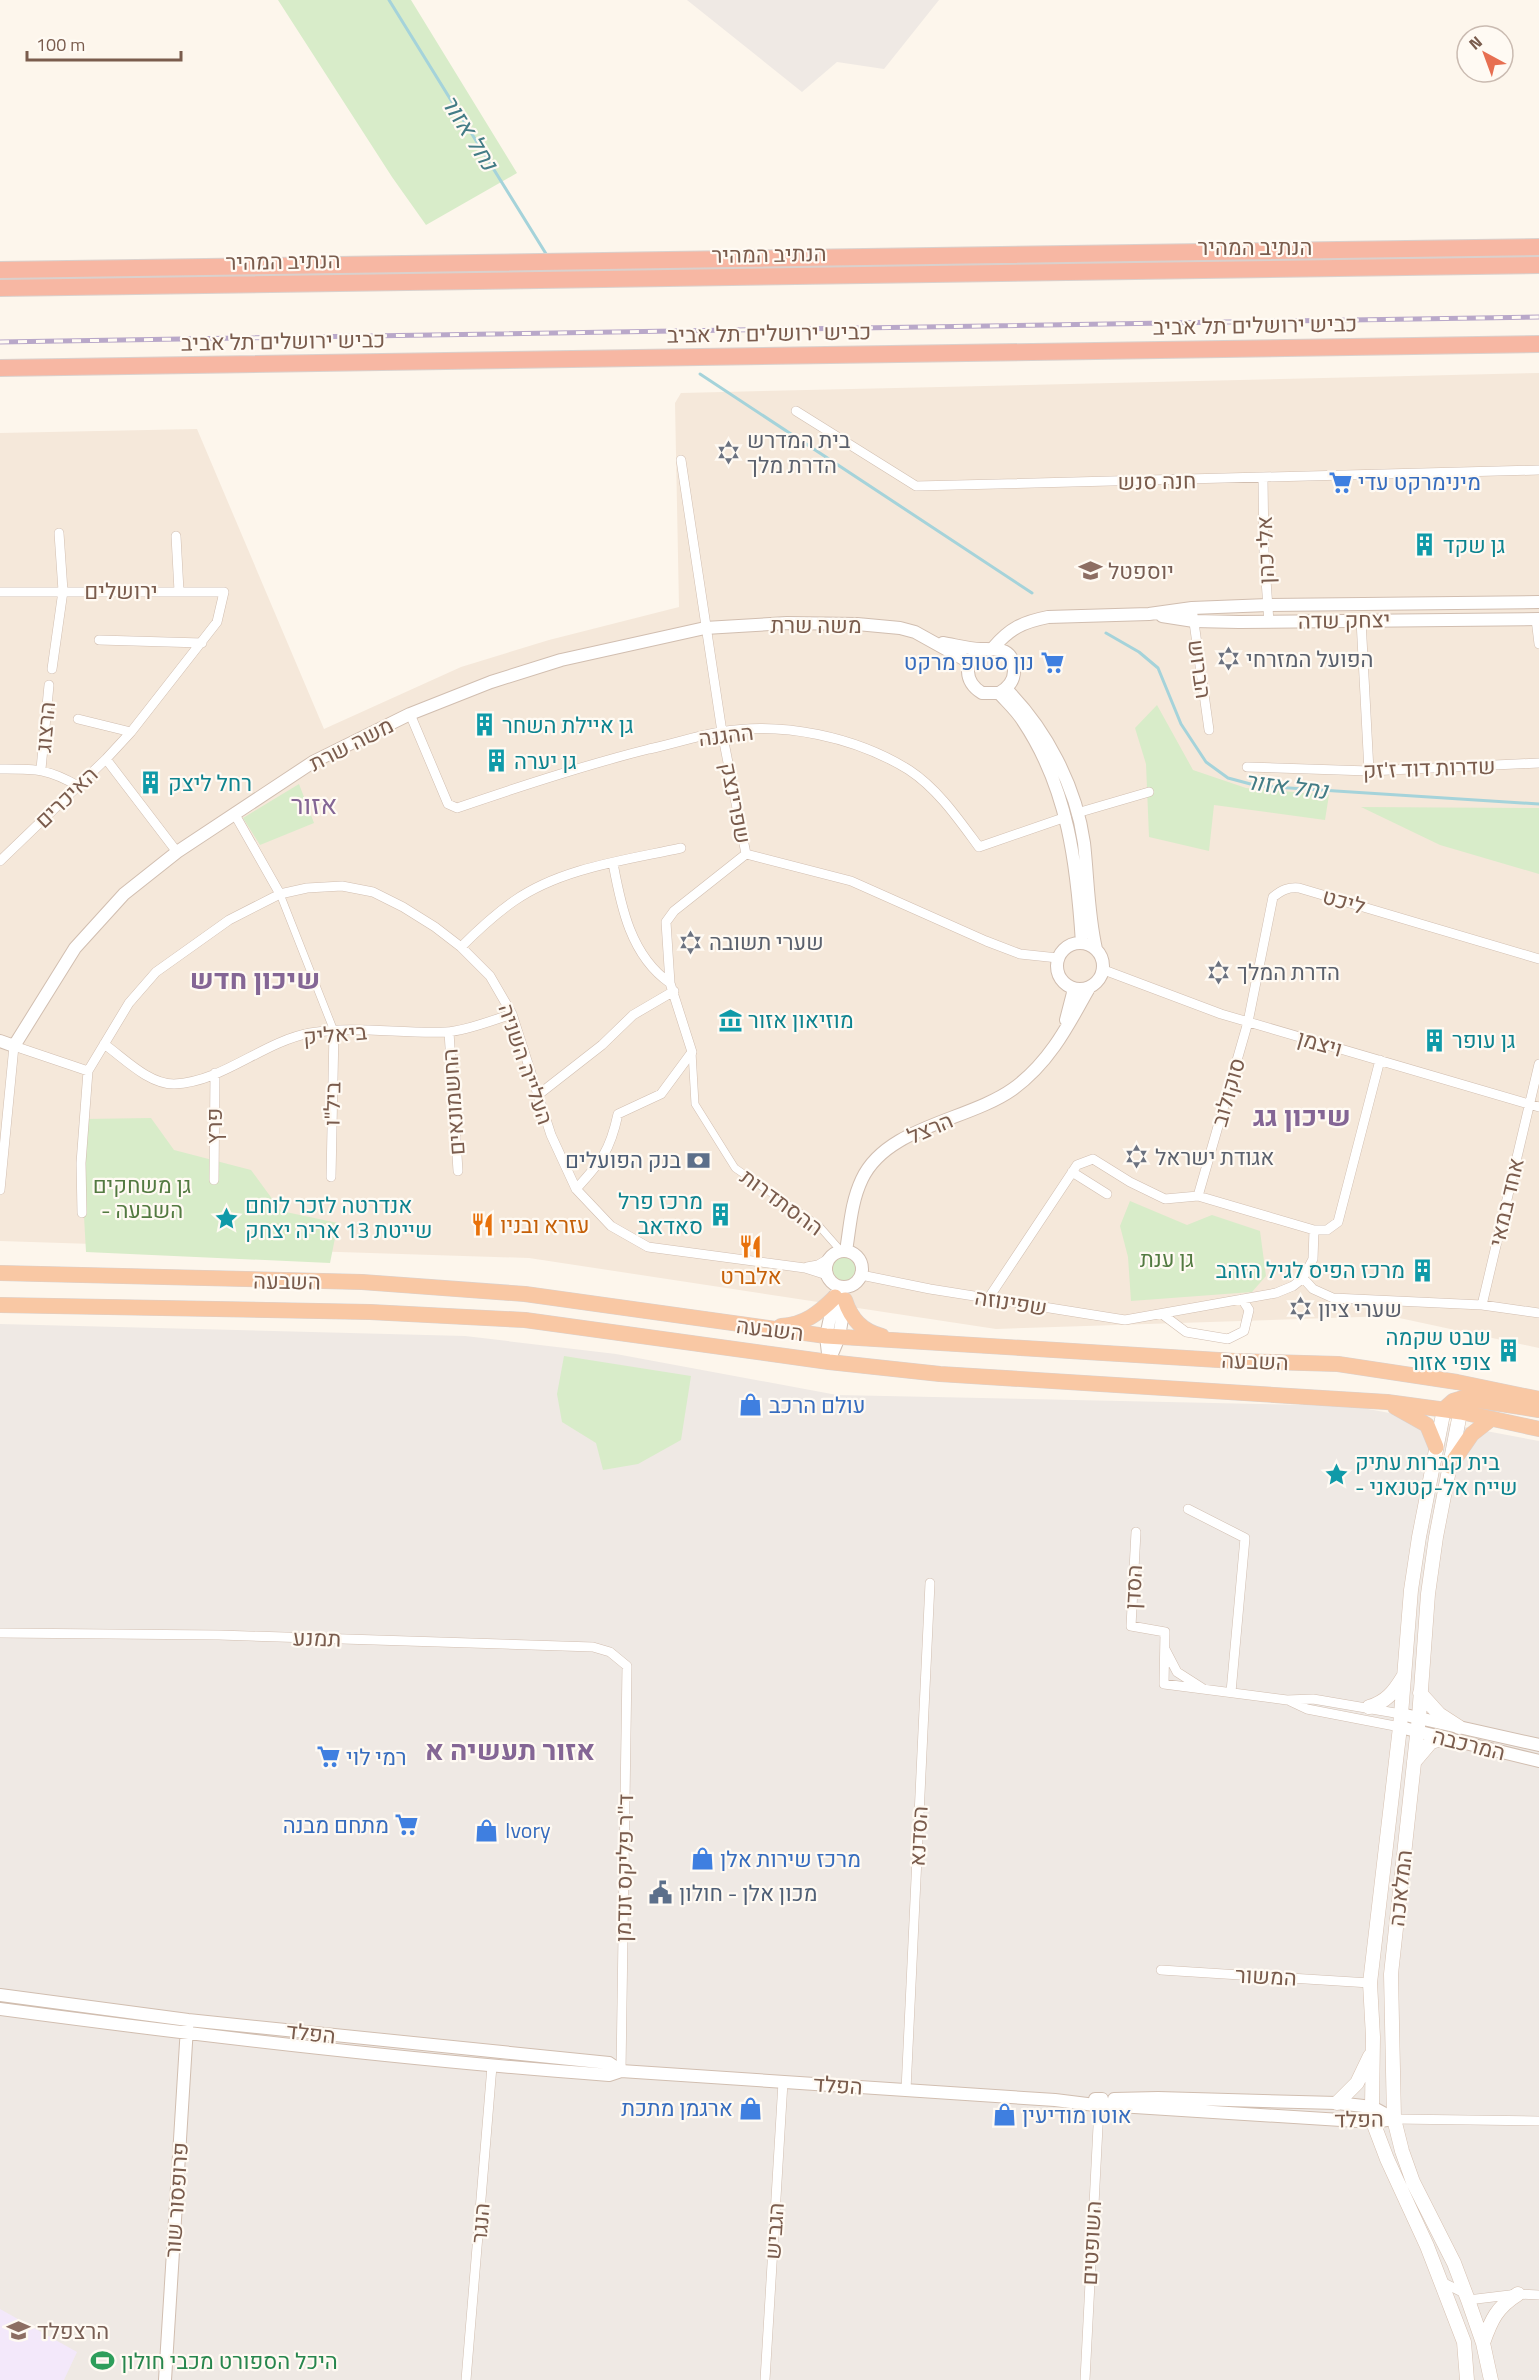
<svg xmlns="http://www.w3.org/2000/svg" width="1539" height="2380" font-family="'Titillium Web',Heebo,sans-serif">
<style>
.residential{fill:#f5e8da}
.industrial{fill:#efe9e4}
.education{fill:#f3e8fa}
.green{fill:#d8ecc9}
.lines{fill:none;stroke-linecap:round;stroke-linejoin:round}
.stream{stroke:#a5d3da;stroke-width:3}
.pedestrian-casing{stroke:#d1beb0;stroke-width:8}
.minor-casing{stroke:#d1beb0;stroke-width:10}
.tertiary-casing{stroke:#d1beb0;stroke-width:14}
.secondary-casing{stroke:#d6c0b0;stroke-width:15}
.trunk-casing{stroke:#dad1cd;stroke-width:16}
.motorway-casing{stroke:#dad1cd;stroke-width:18}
.pedestrian{stroke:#fff;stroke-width:7}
.minor{stroke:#fff;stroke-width:9}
.tertiary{stroke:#fff;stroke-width:12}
.secondary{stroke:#fff;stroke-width:14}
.trunk{stroke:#f9c8a4;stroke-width:15}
.motorway{stroke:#f7b7a3;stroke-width:16}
.rail-casing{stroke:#b9a8c9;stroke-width:5}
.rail{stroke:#fffaf3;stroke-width:3;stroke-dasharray:9;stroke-linecap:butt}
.labels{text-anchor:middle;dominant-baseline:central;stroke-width:4.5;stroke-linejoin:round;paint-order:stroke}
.street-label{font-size:22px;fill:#7a5c4d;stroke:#fffaf3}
.worship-label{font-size:22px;fill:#5b616d;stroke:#fffaf3;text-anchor:start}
.shop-label{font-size:22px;fill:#366cbe;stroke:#fffaf3;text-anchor:start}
.culture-label{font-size:22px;fill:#0d838f;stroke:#fffaf3;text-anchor:start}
.education-label{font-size:22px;fill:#785e54;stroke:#fffaf3;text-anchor:start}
.service-label{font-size:22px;fill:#4e5e75;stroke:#fffaf3;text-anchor:end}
.park-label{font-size:22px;fill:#537a41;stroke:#fffaf3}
.food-label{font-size:22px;fill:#c56008;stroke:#fffaf3;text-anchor:start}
.leisure-label{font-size:22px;fill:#27864d;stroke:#fffaf3;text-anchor:start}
.water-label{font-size:24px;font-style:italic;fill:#437c86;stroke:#fffaf3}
.quarter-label{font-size:26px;fill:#846695;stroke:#fffaf3}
.district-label{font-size:28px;font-weight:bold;fill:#846695;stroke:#fffaf3}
</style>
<rect width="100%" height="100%" fill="#fdf6ec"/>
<path class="residential" d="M1539 373V1348L1390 1316 996 1329 529 1258 0 1241V433L197 429 324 729 461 667 549 640 679 607 675 403 681 393Z"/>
<path class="industrial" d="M687 0H939L884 69 837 62 802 92Z
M0 1324 465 1336 616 1354 837 1395 1352 1406 1539 1441V2380H0Z"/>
<path class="education" d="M0 2309 77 2352 64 2380H0Z"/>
<path class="green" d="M278 0H411L517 173 426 225 392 177Z
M1157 705 1193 770 1246 788 1329 795 1325 820 1214 805 1209 851 1149 837 1146 764 1135 728Z
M299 784 314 823 260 845 243 818Z
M1361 807 1539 808V874L1440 845Z
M151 1118 174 1150 251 1170 281 1211 338 1223 330 1263 86 1252 81 1163 83 1119Z
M1130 1201 1187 1225 1212 1215 1260 1231 1266 1276 1252 1292 1131 1301 1128 1257 1120 1226Z
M832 1269a12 12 0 1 1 24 0a12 12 0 1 1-24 0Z
M564 1356 691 1376 681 1440 638 1464 603 1470 596 1443 562 1422 557 1394Z"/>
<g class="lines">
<path class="stream" d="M389 0 548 257
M700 374 1032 593
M1106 633 1139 652 1158 668 1181 724 1206 762 1228 778 1258 786 1539 804"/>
<defs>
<path id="pedestrian" d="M280 894 334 1031
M692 1052 695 1104 735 1168 819 1226 841 1251"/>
<path id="minor" d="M796 411 916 486 1539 470
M681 460 722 732 746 854 851 881 986 941 1020 954 1058 958
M1263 478 1264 552 1269 622
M176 536 179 591
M0 592H224L217 622 131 732 106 759 0 861
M1192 608 1209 730
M1536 619 1539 644
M1361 620 1369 771
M99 640 202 643
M52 669 63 591 59 533
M410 714 448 804 457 808C521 786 584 765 649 749 673 744 696 736 720 732 782 721 856 737 909 770 938 789 959 820 979 847L1066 817
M78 719 131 732
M106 759 177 852
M1247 767 1369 771 1539 763
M0 769C35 769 47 768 78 786
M41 769 49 685
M234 813 280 894
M1077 813 1149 792
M613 863C621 907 631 956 670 983
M461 947C478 930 494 915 514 901 561 868 626 860 681 848
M1104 970 1221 1014 1539 1107
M449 1032 458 1171
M104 1044C124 1058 148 1084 174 1084 223 1082 262 1042 310 1033 354 1025 401 1034 446 1032 466 1031 493 1020 512 1014
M538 1095 602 1045 633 1015 674 991
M1072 1172 1107 1194
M331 1177 334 1031
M214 1180 215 1073
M576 1189C601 1162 610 1151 618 1114L661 1094 692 1052 670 983 666 922 674 911 746 854
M0 1190 14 1046 88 1071
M1198 1196 1248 1022 1273 897C1282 890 1288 887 1299 888L1539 959
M82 1213 81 1163 88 1071 129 1003 156 972 229 920 280 894 307 888 342 886 373 892 403 907 435 927 461 947 490 976 512 1014 551 1135 576 1189 611 1226 648 1247 805 1268 827 1275
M1314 1230 1313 1259 1303 1278 1313 1289 1333 1298 1482 1305 1539 1313
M807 1267 818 1265 830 1258
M861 1275 930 1289 1125 1320 1276 1293 1293 1286 1303 1278
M988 1299 1077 1165 1093 1159 1130 1182 1165 1199 1198 1196 1314 1230H1327L1338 1222 1380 1060
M1482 1305 1539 1064
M1162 1314 1186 1332 1228 1339 1244 1331 1249 1310 1242 1299
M1188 1509 1245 1538 1231 1692
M1136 1532 1131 1626 1165 1632 1164 1684 1287 1700 1313 1699 1401 1714
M0 1633 219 1635 593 1647 610 1652 627 1666 621 2071
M1165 1649 1177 1672 1202 1688
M1290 1701 1307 1709 1400 1727
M1161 1970 1370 1983
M906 2090 930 1583
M1394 2119 1539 2121
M1440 2281 1464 2293 1468 2300 1518 2294 1539 2295
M466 2380 492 2066
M765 2380 783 2082
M1085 2380 1099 2107"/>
<path id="tertiary" d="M1162 616 1194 621 1239 622 1539 619
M943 643C955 645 969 649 981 649 997 649 1014 647 1014 671 1014 681 1008 688 999 693H982C964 682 963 661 981 649
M993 648C1010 628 1023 622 1048 617L1149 614 1192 608 1268 605 1539 602
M1006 689C1046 729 1076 786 1084 843 1088 879 1088 914 1096 949
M999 693C1007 702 1017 711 1023 721 1068 788 1077 865 1082 943
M1057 966a23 23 0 1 1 46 0a23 23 0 1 1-46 0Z
M1066 1020 1074 989
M0 1041 14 1046 75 948 124 894 177 852 313 762 410 714 491 682 561 660 705 628 787 623 857 624 900 628 915 632 969 662
M846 1251C850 1227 851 1202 862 1179 887 1126 968 1121 1013 1089 1049 1063 1068 1026 1089 988
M826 1269a18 18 0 1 1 36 0a18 18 0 1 1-36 0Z
M829 1361 839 1337 845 1300
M829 1362 826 1336 835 1295
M1401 1714 1539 1745
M1400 1727 1539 1761
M0 1995 188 2020 609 2063 621 2071
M0 2009C202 2036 405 2060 609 2075L621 2071 1055 2100 1095 2105
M1114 2099 1158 2098 1337 2103 1372 2107 1394 2119
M1103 2105 1102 2099H1095V2105L1099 2107 1103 2105 1373 2122 1394 2119
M165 2380 187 2027"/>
<path id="secondary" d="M1462 1403 1436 1537 1428 1594 1419 1717 1391 1974 1394 2119 1402 2151 1413 2182 1454 2263 1468 2300 1483 2343 1491 2380
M1444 1409 1419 1537 1411 1590 1400 1727 1370 1983 1373 2037 1372 2107 1373 2122 1387 2159 1427 2246 1464 2342 1467 2380
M1420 1693 1439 1714 1459 1727
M1369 1707C1386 1702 1394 1692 1403 1677
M1414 1762 1431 1742 1444 1738
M1337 2103 1357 2083 1370 2056
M1483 2343C1491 2320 1497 2307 1518 2294"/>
<path id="trunk" d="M0 1273 362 1282 525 1294 826 1336 1235 1361 1338 1364 1457 1382 1539 1399
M845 1300C851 1319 862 1331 882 1336
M0 1305 370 1312 525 1320 829 1362 940 1374 1387 1402 1461 1412 1539 1429
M781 1326C804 1325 819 1313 835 1297
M1395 1407 1427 1425 1436 1447
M1444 1409 1453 1401 1463 1398 1539 1410
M1450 1466 1472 1434 1491 1419"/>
<path id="motorway" d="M0 270 1539 247
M0 288 1539 265
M0 368 1539 344"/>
</defs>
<use href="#pedestrian" class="pedestrian-casing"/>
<use href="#minor" class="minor-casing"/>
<use href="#tertiary" class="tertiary-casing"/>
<use href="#secondary" class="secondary-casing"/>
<use href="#trunk" class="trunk-casing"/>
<use href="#motorway" class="motorway-casing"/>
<use href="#pedestrian" class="pedestrian"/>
<use href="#minor" class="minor"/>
<use href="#tertiary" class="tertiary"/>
<use href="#secondary" class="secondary"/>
<use href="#trunk" class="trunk"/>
<use href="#motorway" class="motorway"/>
<defs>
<path id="rail" d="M0 342 1539 317"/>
</defs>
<use href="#rail" class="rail-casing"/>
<use href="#rail" class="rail"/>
</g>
<defs>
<symbol id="synagogue-bare" viewBox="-9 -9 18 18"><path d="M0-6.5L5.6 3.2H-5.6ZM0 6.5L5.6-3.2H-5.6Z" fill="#6b7280" stroke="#fffaf3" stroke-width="2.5" paint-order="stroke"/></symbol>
<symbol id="supermarket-bare" viewBox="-9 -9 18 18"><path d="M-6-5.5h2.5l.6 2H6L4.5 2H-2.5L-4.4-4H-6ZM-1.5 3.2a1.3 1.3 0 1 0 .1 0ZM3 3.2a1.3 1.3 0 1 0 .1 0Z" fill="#3f7fe0" stroke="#fffaf3" stroke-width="2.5" paint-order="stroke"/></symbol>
<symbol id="building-bare" viewBox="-9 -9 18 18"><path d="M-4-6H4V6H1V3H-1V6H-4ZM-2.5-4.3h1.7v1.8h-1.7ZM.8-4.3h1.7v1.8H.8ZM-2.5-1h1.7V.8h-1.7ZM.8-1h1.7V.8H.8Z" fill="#0f9aa8" stroke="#fffaf3" stroke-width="2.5" paint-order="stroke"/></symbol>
<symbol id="school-bare" viewBox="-9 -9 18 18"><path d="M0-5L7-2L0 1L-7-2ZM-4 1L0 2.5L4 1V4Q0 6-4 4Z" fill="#8d6e63" stroke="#fffaf3" stroke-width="2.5" paint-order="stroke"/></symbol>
<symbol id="museum-bare" viewBox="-9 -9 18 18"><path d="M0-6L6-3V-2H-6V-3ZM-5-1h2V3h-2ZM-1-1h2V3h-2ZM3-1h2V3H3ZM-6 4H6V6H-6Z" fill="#0f9aa8" stroke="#fffaf3" stroke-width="2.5" paint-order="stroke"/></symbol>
<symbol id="bank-bare" viewBox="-9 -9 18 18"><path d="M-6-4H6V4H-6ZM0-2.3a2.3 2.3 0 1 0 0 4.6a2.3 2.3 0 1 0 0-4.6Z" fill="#5c6f8a" stroke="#fffaf3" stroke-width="2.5" paint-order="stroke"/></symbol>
<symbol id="sight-bare" viewBox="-9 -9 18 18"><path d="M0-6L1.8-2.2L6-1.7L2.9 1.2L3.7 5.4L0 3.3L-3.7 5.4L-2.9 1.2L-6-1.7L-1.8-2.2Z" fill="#0f9aa8" stroke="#fffaf3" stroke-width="2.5" paint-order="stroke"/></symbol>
<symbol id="restaurant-bare" viewBox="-9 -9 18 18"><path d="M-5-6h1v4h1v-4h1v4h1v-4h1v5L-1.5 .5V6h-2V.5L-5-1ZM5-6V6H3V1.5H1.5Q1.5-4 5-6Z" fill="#e8710a" stroke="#fffaf3" stroke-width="2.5" paint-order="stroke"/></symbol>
<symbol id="shop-bare" viewBox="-9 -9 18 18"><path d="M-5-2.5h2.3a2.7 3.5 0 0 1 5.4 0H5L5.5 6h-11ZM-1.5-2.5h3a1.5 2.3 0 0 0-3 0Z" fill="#3f7fe0" stroke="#fffaf3" stroke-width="2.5" paint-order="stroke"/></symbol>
<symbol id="civic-bare" viewBox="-9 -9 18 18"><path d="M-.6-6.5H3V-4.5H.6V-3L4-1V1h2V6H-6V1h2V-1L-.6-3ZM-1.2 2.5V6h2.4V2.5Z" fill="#5c6f8a" stroke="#fffaf3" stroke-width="2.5" paint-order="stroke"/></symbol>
<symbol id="stadium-bare" viewBox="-9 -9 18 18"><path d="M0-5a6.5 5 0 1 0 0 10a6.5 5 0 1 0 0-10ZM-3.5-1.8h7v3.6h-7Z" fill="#2e9e5b" stroke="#fffaf3" stroke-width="2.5" paint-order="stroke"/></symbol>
</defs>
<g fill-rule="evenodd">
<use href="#synagogue-bare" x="712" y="436" width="33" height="33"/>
<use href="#supermarket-bare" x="1324" y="466" width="33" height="33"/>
<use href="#building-bare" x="1408" y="528" width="33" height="33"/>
<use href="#school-bare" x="1074" y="554" width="33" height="33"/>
<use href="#synagogue-bare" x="1212" y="642" width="33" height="33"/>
<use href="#supermarket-bare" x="1036" y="646" width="33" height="33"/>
<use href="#building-bare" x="468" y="708" width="33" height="33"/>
<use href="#building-bare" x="480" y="744" width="33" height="33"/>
<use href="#building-bare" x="134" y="766" width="33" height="33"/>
<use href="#synagogue-bare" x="674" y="926" width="33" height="33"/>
<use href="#synagogue-bare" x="1202" y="956" width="33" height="33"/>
<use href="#museum-bare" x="714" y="1004" width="33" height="33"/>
<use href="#building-bare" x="1418" y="1024" width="33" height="33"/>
<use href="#synagogue-bare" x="1120" y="1140" width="33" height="33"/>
<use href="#bank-bare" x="682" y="1144" width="33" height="33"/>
<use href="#building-bare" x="704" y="1198" width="33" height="33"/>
<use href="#sight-bare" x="210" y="1202" width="33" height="33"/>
<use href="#restaurant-bare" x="466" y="1208" width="33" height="33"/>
<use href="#restaurant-bare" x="734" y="1230" width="33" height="33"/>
<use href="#building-bare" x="1406" y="1254" width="33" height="33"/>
<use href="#synagogue-bare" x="1284" y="1292" width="33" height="33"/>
<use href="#building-bare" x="1492" y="1334" width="33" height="33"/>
<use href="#shop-bare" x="734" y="1388" width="33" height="33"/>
<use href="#sight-bare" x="1320" y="1458" width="33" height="33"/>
<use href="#supermarket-bare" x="312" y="1740" width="33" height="33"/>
<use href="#supermarket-bare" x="390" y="1808" width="33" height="33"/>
<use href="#shop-bare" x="470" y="1814" width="33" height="33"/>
<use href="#shop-bare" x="686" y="1842" width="33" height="33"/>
<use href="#civic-bare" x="644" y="1876" width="33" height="33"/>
<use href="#shop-bare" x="734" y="2092" width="33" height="33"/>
<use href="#shop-bare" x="988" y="2098" width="33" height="33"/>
<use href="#school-bare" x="2" y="2314" width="33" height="33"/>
<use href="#stadium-bare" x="86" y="2344" width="33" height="33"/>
</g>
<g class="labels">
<g class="street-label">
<text x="1255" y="247">הנתיב המהיר</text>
<text transform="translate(769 254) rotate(-1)">הנתיב המהיר</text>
<text transform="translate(283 261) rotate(-1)">הנתיב המהיר</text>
<text transform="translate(1255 325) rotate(-1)">כביש ירושלים תל אביב</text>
<text transform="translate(769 333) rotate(-1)">כביש ירושלים תל אביב</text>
<text transform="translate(283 341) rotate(-1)">כביש ירושלים תל אביב</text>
<text transform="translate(1157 481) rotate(-1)">חנה סנש</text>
<text transform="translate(1265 550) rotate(-92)">אלי כהן</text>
<text x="121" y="591">ירושלים</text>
<text transform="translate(1344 620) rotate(-1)">יצחק שדה</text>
<text x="816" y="625">משה שרת</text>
<text transform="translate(1200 669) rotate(82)">הברוש</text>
<text transform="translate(45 727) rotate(-85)">הרצוג</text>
<text transform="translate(726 735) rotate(-7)">ההגנה</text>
<text transform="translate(351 744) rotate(-27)">משה שרת</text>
<text transform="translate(1429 768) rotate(-2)">שדרות דוד ז'זק</text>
<text transform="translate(66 797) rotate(-44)">האיכרים</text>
<text transform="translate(736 803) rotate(79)">שפרינצק</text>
<text transform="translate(1344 901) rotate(16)">ליכט</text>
<text transform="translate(335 1034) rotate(-5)">ביאליק</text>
<text transform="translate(1320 1043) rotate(16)">ויצמן</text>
<text transform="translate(526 1064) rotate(71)">העלייה השניה</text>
<text transform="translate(1228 1092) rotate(-74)">סוקולוב</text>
<text transform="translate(453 1102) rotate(-94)">החשמונאים</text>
<text transform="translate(332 1104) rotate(-89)">ביל"ו</text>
<text transform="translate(214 1126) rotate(-90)">פרץ</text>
<text transform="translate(930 1128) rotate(-23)">הרצל</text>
<text transform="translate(782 1202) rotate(36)">ההסתדרות</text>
<text transform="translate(1506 1202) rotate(-77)">אחד במאי</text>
<text transform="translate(287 1281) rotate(1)">השבעה</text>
<text transform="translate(1011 1302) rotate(9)">שפינוזה</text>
<text transform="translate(770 1329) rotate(7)">השבעה</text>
<text transform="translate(1255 1361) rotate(2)">השבעה</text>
<text transform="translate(1133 1587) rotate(-87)">הסדן</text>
<text transform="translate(317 1638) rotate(2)">תמנע</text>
<text transform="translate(1469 1744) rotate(14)">המרכבה</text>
<text transform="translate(918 1836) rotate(-87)">הסדנא</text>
<text transform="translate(624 1868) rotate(-89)">ד''ר פליקס זנדמן</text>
<text transform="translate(1400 1888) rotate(-84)">המלאכה</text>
<text transform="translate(1266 1976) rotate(3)">המשור</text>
<text transform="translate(311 2033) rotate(6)">הפלד</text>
<text transform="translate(838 2085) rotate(4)">הפלד</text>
<text transform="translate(1359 2119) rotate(-1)">הפלד</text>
<text transform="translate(176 2200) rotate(-86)">פרופסור שור</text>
<text transform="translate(480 2223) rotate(-85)">הנגר</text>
<text transform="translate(774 2231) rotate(-86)">הגביש</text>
<text transform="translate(1091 2243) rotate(-87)">השופטים</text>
</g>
<g class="worship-label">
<text x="747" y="440">בית המדרש<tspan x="747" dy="25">הדרת מלך</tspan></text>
<text x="1246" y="659">הפועל המזרחי</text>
<text x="709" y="942">שערי תשובה</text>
<text x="1237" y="972">הדרת המלך</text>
<text x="1155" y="1157">אגודת ישראל</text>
<text x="1318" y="1309">שערי ציון</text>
</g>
<g class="shop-label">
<text x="1358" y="482">מינימרקט עדי</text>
<text x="1034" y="662" text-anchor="end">נון סטופ מרקט</text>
<text x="769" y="1405">עולם הרכב</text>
<text x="346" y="1757">רמי לוי</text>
<text x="389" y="1825" text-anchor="end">מתחם מבנה</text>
<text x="505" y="1830">Ivory</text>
<text x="720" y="1859">מרכז שירות אלן</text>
<text x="733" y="2108" text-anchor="end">ארגמן מתכת</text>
<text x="1022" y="2115">אוטו מודיעין</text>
</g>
<g class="culture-label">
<text x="1443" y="545">גן שקד</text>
<text x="502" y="725">גן איילת השחר</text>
<text x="514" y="761">גן יערה</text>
<text x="168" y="783">רחל ליצק</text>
<text x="748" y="1020">מוזיאון אזור</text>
<text x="1452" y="1040">גן עופר</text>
<text x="703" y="1201" text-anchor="end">מרכז פרל<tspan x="703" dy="25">סאדאב</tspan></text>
<text x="245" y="1205">אנדרטה לזכר לוחם<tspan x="245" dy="25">שייטת 13 אריה יצחק</tspan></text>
<text x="1405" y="1270" text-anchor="end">מרכז הפיס לגיל הזהב</text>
<text x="1491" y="1337" text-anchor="end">שבט שקמה<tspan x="1491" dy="25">צופי אזור</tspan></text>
<text x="1355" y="1462">בית קברות עתיק<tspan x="1355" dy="25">- שייח אל-קטנאני</tspan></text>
</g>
<g class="education-label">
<text x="1108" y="571">יוספטל</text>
<text x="37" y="2331">הרצפלד</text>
</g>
<g class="service-label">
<text x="681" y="1160">בנק הפועלים</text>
<text x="679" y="1893" text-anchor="start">מכון אלן - חולון</text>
</g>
<g class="park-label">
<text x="142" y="1185">גן משחקים<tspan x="142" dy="25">- השבעה</tspan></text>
<text x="1167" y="1259">גן ענת</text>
</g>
<g class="food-label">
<text x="500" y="1225">עזרא ובניו</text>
<text x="751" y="1276" text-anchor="middle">אלברט</text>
</g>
<g class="leisure-label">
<text x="121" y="2361">היכל הספורט מכבי חולון</text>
</g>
<g class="water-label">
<text transform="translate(470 132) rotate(58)">נחל אזור</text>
<text transform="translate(1286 785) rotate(7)">נחל אזור</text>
</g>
<g class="quarter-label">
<text x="314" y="804">אזור</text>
</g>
<g class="district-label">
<text x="255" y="978">שיכון חדש</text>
<text x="1302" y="1115">שיכון גג</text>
<text x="510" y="1749">אזור תעשיה א</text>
</g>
</g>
<g transform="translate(1485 54) rotate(319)"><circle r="28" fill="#fffaf3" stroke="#cabbb1" stroke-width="1.5"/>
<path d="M0-4.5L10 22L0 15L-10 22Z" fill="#e76f51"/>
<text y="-9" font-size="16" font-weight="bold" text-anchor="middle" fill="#7a5c4d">N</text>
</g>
<path d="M27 51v9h154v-9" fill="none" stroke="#7a5c4d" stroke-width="3"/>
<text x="36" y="51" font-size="18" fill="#7a5c4d" stroke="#fffaf3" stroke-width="4.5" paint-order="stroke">100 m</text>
</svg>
